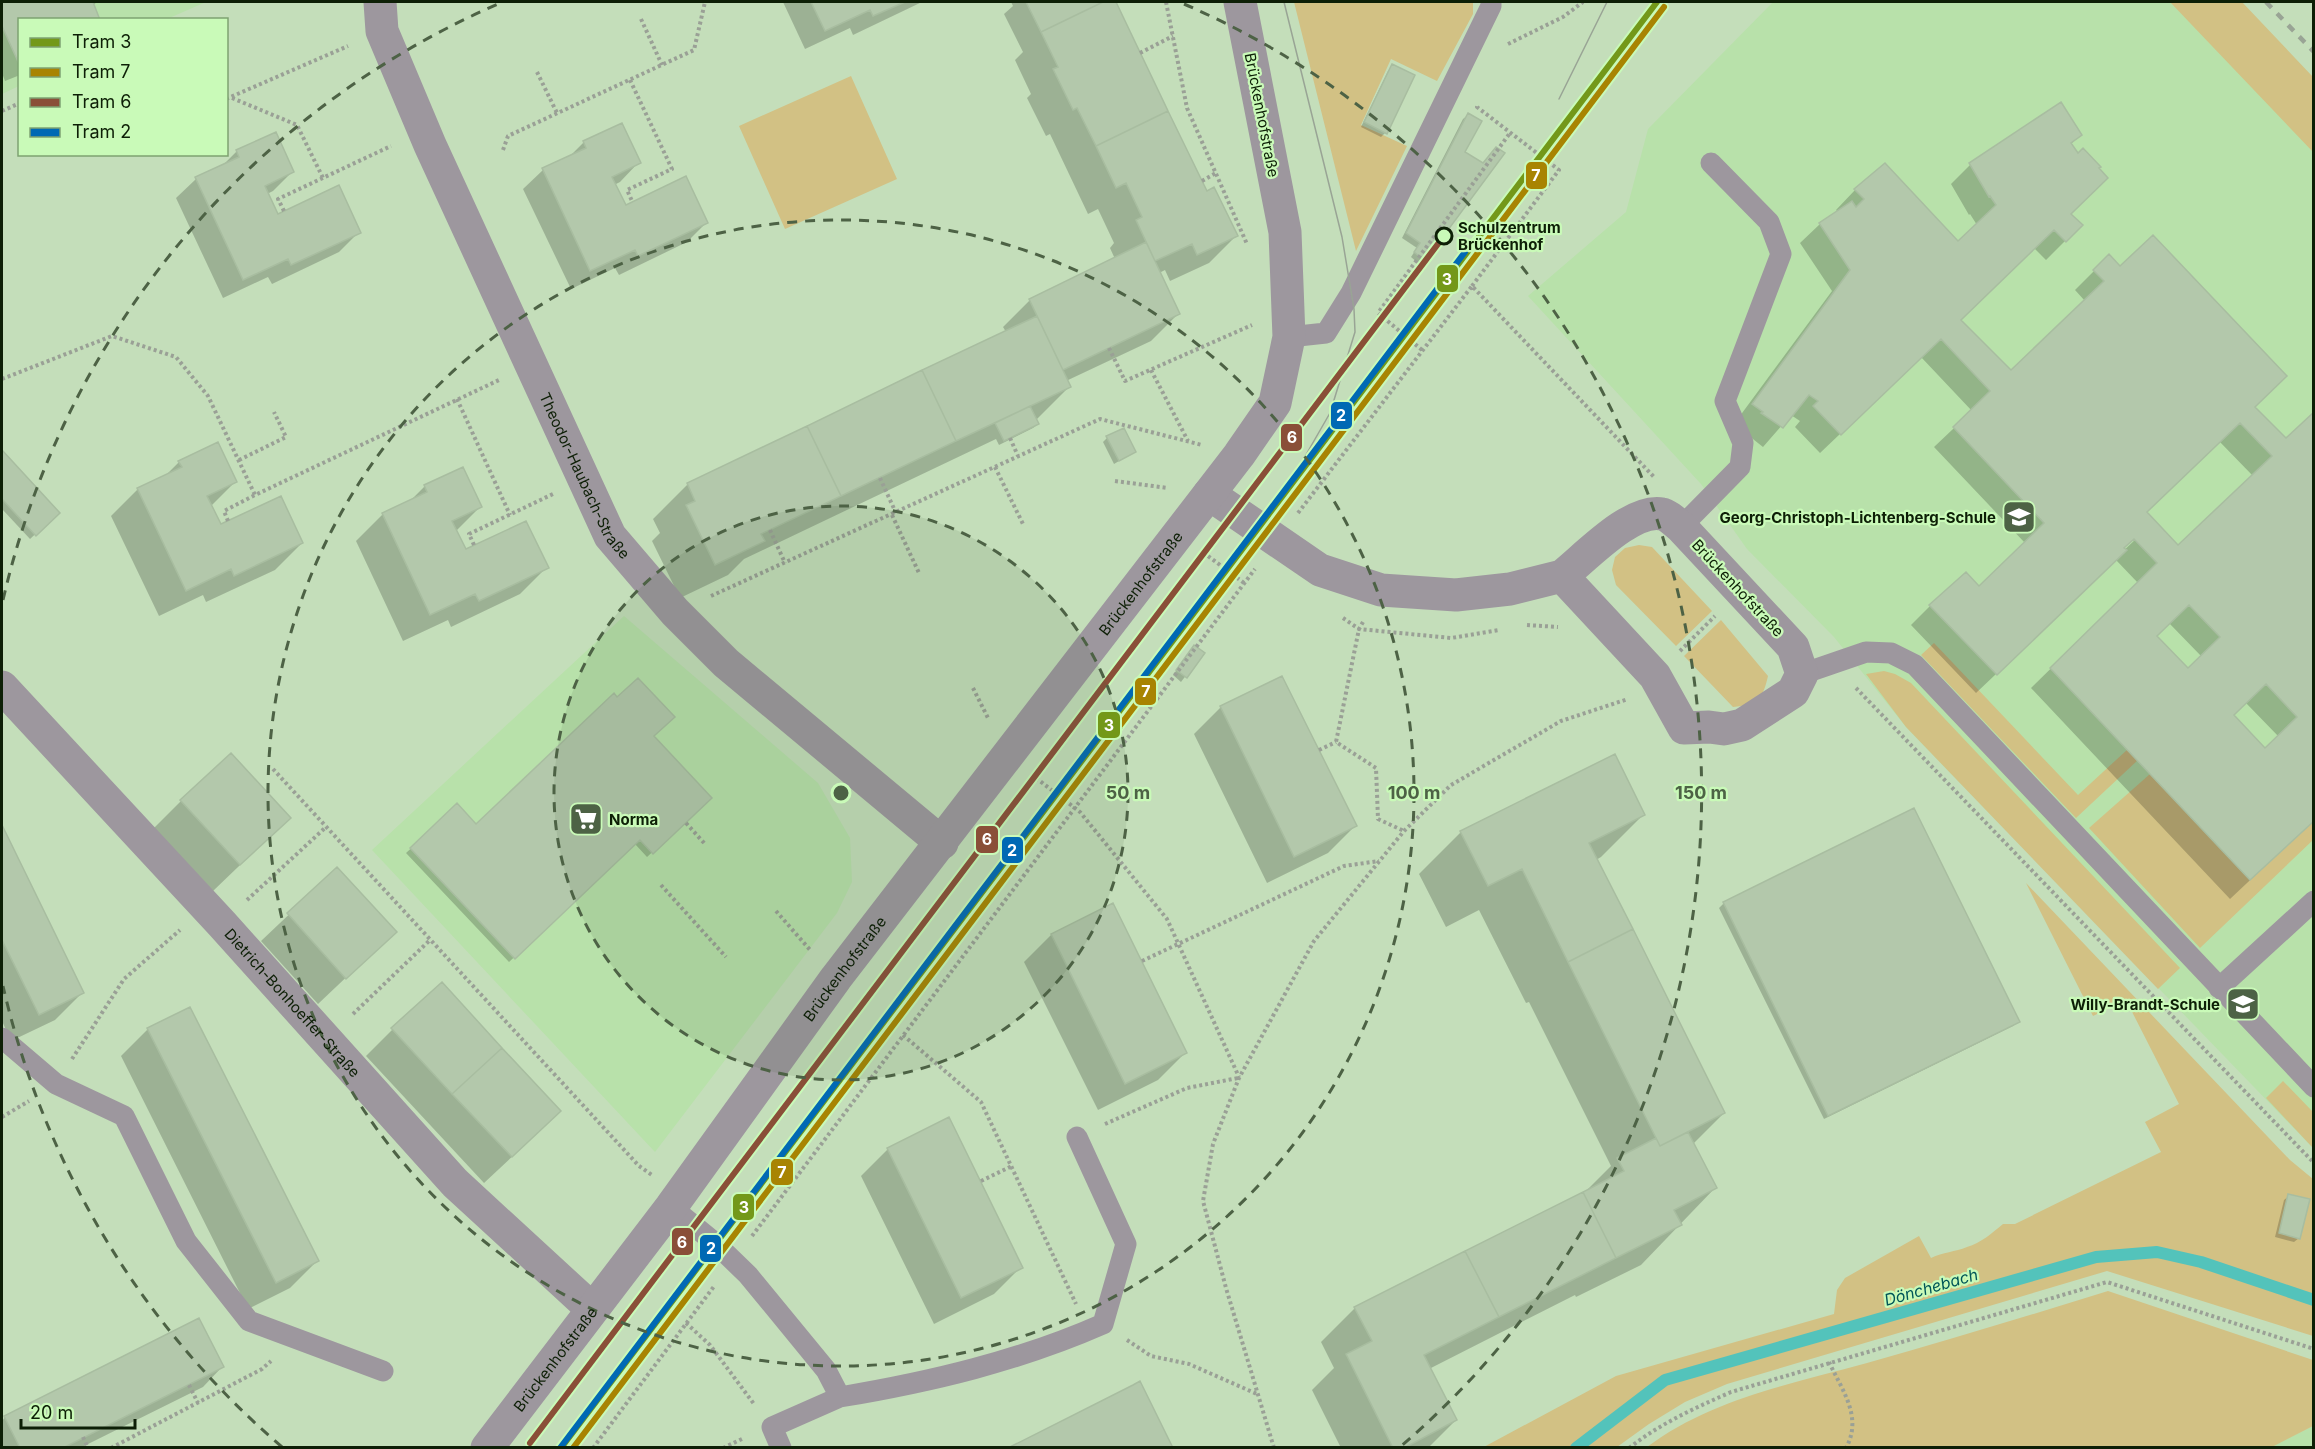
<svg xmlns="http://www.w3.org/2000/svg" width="2315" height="1449" font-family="Inter,sans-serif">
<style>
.built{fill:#b8e1aa}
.green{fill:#d2c184}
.shadow{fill:#0003;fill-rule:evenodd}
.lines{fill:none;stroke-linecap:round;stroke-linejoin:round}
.stream{stroke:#53c3bb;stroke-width:12}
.building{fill:#b3c8ab;stroke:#a8bda0;stroke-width:1.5;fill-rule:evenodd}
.path{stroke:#9aa096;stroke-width:4;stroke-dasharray:3 3;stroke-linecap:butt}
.lane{stroke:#9d979e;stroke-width:21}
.street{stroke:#9d979e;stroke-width:33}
.tram{stroke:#99a495;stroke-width:1.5}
.rail{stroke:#99a495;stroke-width:4.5;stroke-dasharray:8 8;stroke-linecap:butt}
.tram-1-casing{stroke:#c9fab8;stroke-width:10}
.tram-2-casing{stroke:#c9fab8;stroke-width:10}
.tram-3-casing{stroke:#c9fab8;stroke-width:10}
.tram-4-casing{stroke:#c9fab8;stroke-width:10}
.tram-1{stroke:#739819;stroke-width:6}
.tram-2{stroke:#a88402;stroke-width:6}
.tram-3{stroke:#8a4f38;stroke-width:6}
.tram-4{stroke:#0069b4;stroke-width:6}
.ring{fill:none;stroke:#4d6245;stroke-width:3;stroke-dasharray:10 8}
.stop-dot{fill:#c9fab8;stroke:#0d1f06;stroke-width:3}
.labels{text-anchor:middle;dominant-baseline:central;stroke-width:4.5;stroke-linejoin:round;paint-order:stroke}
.street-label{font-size:15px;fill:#0d1f06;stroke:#c9fab8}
.stop-label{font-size:15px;font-weight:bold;fill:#0d1f06;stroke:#c9fab8;text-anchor:start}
.poi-label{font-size:15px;font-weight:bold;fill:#0d1f06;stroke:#c9fab8;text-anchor:end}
.water-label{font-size:16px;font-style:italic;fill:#005557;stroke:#c9fab8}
.centre{fill:#4d6245;stroke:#c9fab8;stroke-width:3}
.ring-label{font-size:18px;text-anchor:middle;font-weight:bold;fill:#4d6245;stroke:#c9fab8;stroke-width:4.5;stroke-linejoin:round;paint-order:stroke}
.line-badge{stroke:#c9fab8;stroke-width:2}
.badge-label{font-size:16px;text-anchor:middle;font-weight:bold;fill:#fff}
</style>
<rect width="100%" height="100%" fill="#c4deba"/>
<path class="built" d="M2 2H206L167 19 20 20 19 86 2 94Z
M1773 2H2171L2313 150V1148L1906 727 1834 637 1747 549 1701 484 1528 296 1626 212 1648 129Z
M624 616 818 783 850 838 852 882 837 913 655 1152 372 850Z
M2313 1426V1447H2270Z"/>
<path class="green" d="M1294 2H1473V14L1437 81 1391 59 1361 125 1407 146 1356 251Z
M2170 2H2242L2313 77V152Z
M851 76 897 179 785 229 739 126Z
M1639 545 1652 547 1712 611 1676 646 1616 585 1612 570 1615 557 1625 548Z
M1721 620 1768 676C1763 699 1757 705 1733 707L1684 656Z
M1934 643 2078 795 2128 749 2138 760 2076 818 1921 655Z
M1884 671 1895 674 1911 683 2180 968 2158 989 1906 727 1866 674Z
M2150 774 2250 880 2313 821V840L2200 948 2089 828Z
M2026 883 2290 1160 2313 1179V1336L2107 1271 1727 1384 1685 1402 1649 1424 1617 1447 1482 1448 1616 1376 1834 1314 1837 1290 1845 1278 1919 1236 1931 1258C1943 1252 1955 1252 1967 1247 1981 1243 1992 1233 2003 1224H2015L2161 1152 2145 1122 2179 1104 2126 1000 2093 1016Z
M2283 1081 2313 1112V1148L2266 1098Z
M2108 1291 2313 1360V1426L2270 1448 1647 1447C1711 1399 1791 1384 1867 1363 1948 1340 2028 1316 2108 1291Z"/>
<path class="shadow" d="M2 2H97L93 5 20 20V75L5 81 2 73Z
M783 2H922L853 35 850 28 805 49Z
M1011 2H1114L1206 193 1236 236 1209 263 1170 281 1165 270 1159 273 1178 314 1151 341 1066 381 1069 387 1036 420 1038 424 1033 428 999 445 996 439 744 559 728 575 680 598 652 541 660 533 653 519 688 484 1006 332 1003 327 1030 300 1115 259 1110 248 1114 243 1098 209 1088 214 1050 134 1046 136 1027 98 1031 94 1015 60 1023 52 1004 14 1013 6Z
M1392 66 1385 133 1381 137 1361 127 1388 71Z
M1468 115 1463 152 1424 260 1419 264 1411 257 1417 248 1402 238 1463 119Z
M2080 135 2070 145 2069 214 2081 225 2046 260 2034 248 1960 321 2011 372 2085 301 2075 290 2109 256 2286 440 2314 820 2230 899 2031 688 2138 583 2116 560 1976 693 1911 625 1930 606 1979 588 2025 543 1934 447 1972 411 1921 357 1820 453 1795 427 1800 421 1791 415 1763 447 1734 424 1832 291 1800 243 1820 224 1838 212 1836 210 1855 190 1958 243 1977 225 1970 214 1969 215 1951 184 1970 165ZM2219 441 2253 476 2178 547 2145 512ZM2133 538H2137L2120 554 2118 552ZM2169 623 2202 657 2188 670 2155 636ZM2246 703 2279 737 2265 750 2232 716Z
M584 142 639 162 620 182 614 185 625 207 706 223 687 242 619 275 615 268 571 289 523 189 543 170 569 157Z
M237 151 292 172 273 191 267 194 277 216 359 232 339 252 272 284 268 277 223 298 176 198 196 179 222 166Z
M1107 438 1134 452 1114 464 1103 442Z
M2 452 58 513 30 539 2 509Z
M179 462 235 482 210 507 220 526 302 543 275 570 206 602 203 595 159 616 111 516 138 489 165 476Z
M462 469 480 507 456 531 465 551 547 567 520 594 451 627 448 620 403 641 356 541 383 514 409 502 424 487Z
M1190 652 1203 653 1181 682 1173 675Z
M617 700 710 798 647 857 635 844 509 962 406 853 457 806 476 826Z
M1221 707 1355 826 1328 853 1267 883 1194 734Z
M181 801 289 818 213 891 154 828Z
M1643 815 1601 857 1596 860 1724 1113 1693 1144 1715 1188 1641 1265 1576 1297 1575 1295 1429 1369 1456 1420 1428 1448H1341L1312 1390 1334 1368 1321 1342 1355 1308 1584 1193 1611 1166 1529 1002 1526 1003 1479 910 1446 927 1419 874 1461 832Z
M2 828 82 993 55 1020 11 1041 2 1021Z
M337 869 394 932 318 1004 261 941Z
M1724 903 2018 1021 2013 1026 1824 1119 1719 908Z
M1051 935 1185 1053 1158 1080 1098 1110 1024 962Z
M190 1009 317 1261 290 1288 248 1309 121 1056 148 1029Z
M393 1029 532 1138 484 1183 366 1056Z
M888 1149 1021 1267 994 1294 934 1324 861 1176Z
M2289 1196 2299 1238 2294 1242 2275 1237 2284 1200Z
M222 1367 203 1387 80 1448H2V1421L5 1417Z"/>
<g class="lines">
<path class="stream" d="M1576 1448 1665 1380 2096 1257 2157 1252 2201 1262 2314 1300"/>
</g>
<path class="building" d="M2 2H93L100 20H20V66L2 26Z
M811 2H905L873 16 870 10 825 31Z
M1026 2H1103L1041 32Z
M1103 2H1116L1168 111 1096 146 1077 108 1073 110 1053 69 1058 67 1041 32Z
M1392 64 1415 75 1387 134 1364 122Z
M2061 102 2082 135 2071 143 2078 153 2083 148 2101 167 2099 168 2108 178 2071 214 2083 225 2066 242 2054 230 1961 320 2011 370 2104 281 2093 270 2109 254 2120 266 2153 235 2287 376 2255 407 2286 438 2314 412V821L2250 880 2050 668 2157 563 2134 539 2124 548 2127 550 1997 675 1929 605 1966 572 1979 586 2044 523 1953 427 1990 391 1941 339 1841 435 1813 406 1818 401 1809 395 1783 428 1761 413 1763 412 1752 404 1850 270 1819 223 1852 201 1856 207 1864 199 1854 189 1885 163 1958 241 1996 205 1990 196 1989 197 1969 163ZM2240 423 2272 456 2178 545 2147 512ZM2189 605 2220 637 2188 668 2157 636ZM2266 684 2297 717 2265 748 2234 715Z
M1168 111 1207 191 1214 187 1238 236 1197 255 1192 244 1155 261 1136 220 1142 217 1126 183 1116 188 1096 146Z
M1468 113 1482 121 1465 152 1483 163 1496 147 1505 153 1425 261 1414 252 1420 243 1406 233Z
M622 123 641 163 612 177 626 205 686 176 708 223 638 256 635 250 590 271 542 168 586 148 583 141Z
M276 132 294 172 265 186 278 214 339 185 361 233 291 265 288 259 243 280 195 177 239 157 236 150Z
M1146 242 1180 314 1063 370 1029 299Z
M1037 316 1071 387 956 441 922 370Z
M922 370 956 441 841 496 807 426Z
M1030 406 1039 424 1004 441 995 423Z
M807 426 841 496 761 534 765 541 715 565 686 505 695 501 687 483Z
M1124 428 1136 452 1119 461 1106 436Z
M218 442 237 482 207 496 221 524 281 496 303 543 234 576 231 569 186 591 137 488 182 467 178 461Z
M2 450 60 513 36 536 2 499Z
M463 467 482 507 452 521 466 549 526 521 549 568 479 601 475 594 430 615 382 513 427 492 424 485Z
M1194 645 1205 653 1187 678 1176 670Z
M1282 676 1357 826 1294 857 1220 706Z
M638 678 675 717 654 736 712 798 653 854 640 840 515 959 410 848 457 803 476 824 614 693 617 697Z
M231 753 291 818 240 865 180 800Z
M1615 754 1645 815 1589 843 1633 929 1568 962 1522 869 1488 886 1460 831Z
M1914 808 2020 1022 1828 1116 1723 902Z
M2 825 84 993 39 1015 2 940Z
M337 867 397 932 346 979 287 913Z
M1113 903 1187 1053 1125 1084 1051 934Z
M1633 929 1725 1113 1660 1146 1568 962Z
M442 982 502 1048 452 1094 391 1028Z
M190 1007 319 1261 276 1283 147 1028Z
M502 1048 561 1111 512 1157 452 1094Z
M949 1117 1023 1268 961 1298 887 1148Z
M1688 1132 1717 1188 1674 1210 1682 1225 1616 1258 1583 1192 1624 1171 1617 1158 1656 1138 1660 1146Z
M1583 1192 1616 1258 1499 1317 1465 1251Z
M2288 1194 2310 1199 2300 1239 2279 1233Z
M1465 1251 1499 1317 1424 1355 1457 1420 1404 1448H1393L1346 1354 1372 1341 1354 1307Z
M199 1318 224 1367 63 1448H20L4 1416Z
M1140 1381 1173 1448H1008L1133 1385Z"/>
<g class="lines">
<path class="path" d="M1166 2 1187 108 1247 244
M641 19 662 65
M1508 44 1563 17 1583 2
M1140 53 1173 36
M537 72 557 113
M630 80 672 169 627 190 632 201
M232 98 297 125 323 178
M226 99 348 46
M2 111 20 103
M503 150 508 136 694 50 705 2
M1202 181 1216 173
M284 211 278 199 391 146
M1472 286 1559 170 1477 107 1478 104
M1109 348 1125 381 1252 325
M1422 350 1378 313 1510 133
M1151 370 1188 441
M2 379 112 336 176 357 208 396 255 495 499 380
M457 399 510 515
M1010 438 1018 456
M239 460 286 437 274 412
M995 467 1023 524
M880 478 896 513
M1115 481 1168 488
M1298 513 1472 286 1654 477
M892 515 919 573
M228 521 224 511 255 495
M770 530 785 563
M474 545 469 534 553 494
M1208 556 1244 583
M711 596 1100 419 1202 445
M1343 618 1359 629 1451 638 1499 630
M1363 622 1359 629 1336 742 1376 768 1378 819 1404 831
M1527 625 1558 627
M1680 651 1715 616
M973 688 989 720
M1856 688 2314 1163
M1319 750 1336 742
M273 769 639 1166 652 1175
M1036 778 1080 812 1167 919 1239 1077
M686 823 705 844
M661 885 726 957
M247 900 326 827
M776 911 811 951
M1142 961 1344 866 1379 861
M353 1014 430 940
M903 1035 981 1102 1076 1304
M72 1059 124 979 180 930
M2 1117 29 1101
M1105 1124 1187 1088 1238 1078
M981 1181 1012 1166
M752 1236 1255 569
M686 1323 710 1345 754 1404
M1127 1340 1151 1356 1189 1364 1257 1394
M1829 1362C1842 1390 1863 1417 1846 1448
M189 1385 198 1403
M83 1437 88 1448
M111 1448 262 1369 271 1361
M593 1448 715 1285
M723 1448 744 1438
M1274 1448 1226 1288 1203 1201 1213 1144 1239 1078 1314 941 1404 831 1451 785 1561 721 1628 699
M1629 1448C1661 1423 1695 1408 1731 1392L2107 1282 2314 1349"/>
<path class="lane" d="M1289 337 1326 333 1351 293 1491 6V2
M1681 527 1740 467 1743 443 1725 401 1781 254 1769 222 1711 163
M1802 674 1866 652 1891 653 1915 665 2314 1087
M2219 988 2314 901
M2 1038 56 1084 124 1116 186 1241 249 1321 383 1371
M671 1207 715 1243 748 1275 826 1370 840 1397C930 1382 1019 1361 1103 1324L1126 1244 1077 1137
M781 1448 772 1427 840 1397"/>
<g class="street">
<path id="s1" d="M380 2 382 31 430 145 610 536 675 612 726 663 942 843"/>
<path d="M1209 494 1320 570 1381 590 1456 595 1510 589 1562 576 1655 676 1684 728 1709 727 1724 729 1742 725 1793 692 1802 674 1793 647 1681 527C1676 523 1668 515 1662 514 1631 508 1585 558 1562 576"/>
<path id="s2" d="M2 687 222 924 455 1183 591 1308"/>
<path id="s3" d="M487 1448 671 1207 836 978 1239 455 1275 403 1289 337 1285 232 1240 2"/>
</g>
<path class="tram" d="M1559 99 1607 2
M1284 493 1330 413 1355 332 1354 309 1342 237 1284 2"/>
<path class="rail" d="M2266 2 2314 52"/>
<defs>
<path id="tram-1" d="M561 1448 1657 2"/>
<path id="tram-2" d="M573 1448 1664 7"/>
<path id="tram-3" d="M530 1443 1444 236"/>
<path id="tram-4" d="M560 1448 1465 252"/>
</defs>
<use href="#tram-1" class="tram-1-casing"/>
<use href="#tram-2" class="tram-2-casing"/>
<use href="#tram-3" class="tram-3-casing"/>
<use href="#tram-4" class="tram-4-casing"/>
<use href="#tram-1" class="tram-1"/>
<use href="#tram-2" class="tram-2"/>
<use href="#tram-3" class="tram-3"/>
<use href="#tram-4" class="tram-4"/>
</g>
<circle cx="841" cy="793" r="287" fill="#4d6245" fill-opacity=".12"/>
<g class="ring">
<circle cx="841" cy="793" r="287"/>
<circle cx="841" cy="793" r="573"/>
<path d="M282 1447A860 860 0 0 1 3 986M3 600A860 860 0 0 1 498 4M1184 4A860 860 0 0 1 1400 1447"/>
</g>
<defs>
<symbol id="school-square" viewBox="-11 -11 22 22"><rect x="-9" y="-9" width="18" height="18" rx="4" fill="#4d6245" stroke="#c9fab8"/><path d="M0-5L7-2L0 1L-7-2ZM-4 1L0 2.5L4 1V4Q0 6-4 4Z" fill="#fff"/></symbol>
<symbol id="supermarket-square" viewBox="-11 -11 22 22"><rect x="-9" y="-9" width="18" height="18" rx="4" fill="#4d6245" stroke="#c9fab8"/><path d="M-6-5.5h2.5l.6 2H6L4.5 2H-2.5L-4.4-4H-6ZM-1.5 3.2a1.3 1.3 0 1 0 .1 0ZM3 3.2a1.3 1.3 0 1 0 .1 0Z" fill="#fff"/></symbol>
</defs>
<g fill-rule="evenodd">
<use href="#school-square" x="2000" y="498" width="38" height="38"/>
<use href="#supermarket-square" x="567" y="800" width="38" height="38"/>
<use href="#school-square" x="2224" y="985" width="38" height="38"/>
</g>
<circle class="stop-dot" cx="1444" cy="236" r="8"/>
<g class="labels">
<g class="street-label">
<text transform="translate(1262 115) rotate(79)">Brückenhofstraße</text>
<text stroke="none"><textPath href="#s1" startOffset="518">Theodor-Haubach-Straße</textPath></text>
<text stroke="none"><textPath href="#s3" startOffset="1084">Brückenhofstraße</textPath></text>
<text transform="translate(1738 588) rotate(47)">Brückenhofstraße</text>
<text stroke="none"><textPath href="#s3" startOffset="598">Brückenhofstraße</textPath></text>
<text stroke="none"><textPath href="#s2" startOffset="429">Dietrich-Bonhoeffer-Straße</textPath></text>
<text stroke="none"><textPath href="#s3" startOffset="112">Brückenhofstraße</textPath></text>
</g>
<g class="stop-label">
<text x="1458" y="227">Schulzentrum<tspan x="1458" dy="17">Brückenhof</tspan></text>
</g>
<g class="poi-label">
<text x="1996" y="517">Georg-Christoph-Lichtenberg-Schule</text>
<text x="609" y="819" text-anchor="start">Norma</text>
<text x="2220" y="1004">Willy-Brandt-Schule</text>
</g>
<g class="water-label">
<text transform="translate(1931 1287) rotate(-16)">Dönchebach</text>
</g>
</g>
<circle cx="841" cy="793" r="9" class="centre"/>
<g class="ring-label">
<text x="1128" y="799">50 m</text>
<text x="1414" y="799">100 m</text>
<text x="1701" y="799">150 m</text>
</g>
<g class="line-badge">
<rect x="1525" y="161" width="23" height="29" rx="6" fill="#a88402"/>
<rect x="1436" y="264" width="23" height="29" rx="6" fill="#739819"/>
<rect x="1330" y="401" width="23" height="29" rx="6" fill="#0069b4"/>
<rect x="1280" y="423" width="23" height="29" rx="6" fill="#8a4f38"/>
<rect x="1134" y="677" width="23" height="29" rx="6" fill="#a88402"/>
<rect x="1097" y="711" width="24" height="28" rx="6" fill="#739819"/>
<rect x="975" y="825" width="24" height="29" rx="6" fill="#8a4f38"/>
<rect x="1001" y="836" width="23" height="28" rx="6" fill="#0069b4"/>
<rect x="770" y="1158" width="24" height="28" rx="6" fill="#a88402"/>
<rect x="732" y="1193" width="23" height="28" rx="6" fill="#739819"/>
<rect x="671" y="1227" width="23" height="29" rx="6" fill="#8a4f38"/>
<rect x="699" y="1234" width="23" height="29" rx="6" fill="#0069b4"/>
</g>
<g class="badge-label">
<text x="1536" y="181">7</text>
<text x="1447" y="285">3</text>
<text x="1341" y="421">2</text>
<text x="1292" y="443">6</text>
<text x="1146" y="697">7</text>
<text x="1109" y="731">3</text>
<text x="987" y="845">6</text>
<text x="1012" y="856">2</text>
<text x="782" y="1178">7</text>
<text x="744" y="1213">3</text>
<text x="682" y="1248">6</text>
<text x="711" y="1254">2</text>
</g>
<rect width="2315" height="1449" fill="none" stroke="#0d1f06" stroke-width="6"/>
<rect x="18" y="18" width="210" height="138" fill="#c9fab8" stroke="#7ea271" stroke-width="1.5"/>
<rect x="30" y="38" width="30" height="9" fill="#739819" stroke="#7ea271" stroke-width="1.5"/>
<text x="72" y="48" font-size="18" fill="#0d1f06">Tram 3</text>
<rect x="30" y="68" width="30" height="9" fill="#a88402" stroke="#7ea271" stroke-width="1.5"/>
<text x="72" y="78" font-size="18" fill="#0d1f06">Tram 7</text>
<rect x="30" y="98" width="30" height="9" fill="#8a4f38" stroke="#7ea271" stroke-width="1.5"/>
<text x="72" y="108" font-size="18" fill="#0d1f06">Tram 6</text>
<rect x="30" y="128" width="30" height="9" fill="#0069b4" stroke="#7ea271" stroke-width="1.5"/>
<text x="72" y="138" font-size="18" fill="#0d1f06">Tram 2</text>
<path d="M21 1419v9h114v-9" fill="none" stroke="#0d1f06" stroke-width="3"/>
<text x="30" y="1419" font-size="18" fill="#0d1f06" stroke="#c9fab8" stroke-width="4.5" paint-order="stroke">20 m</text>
</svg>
